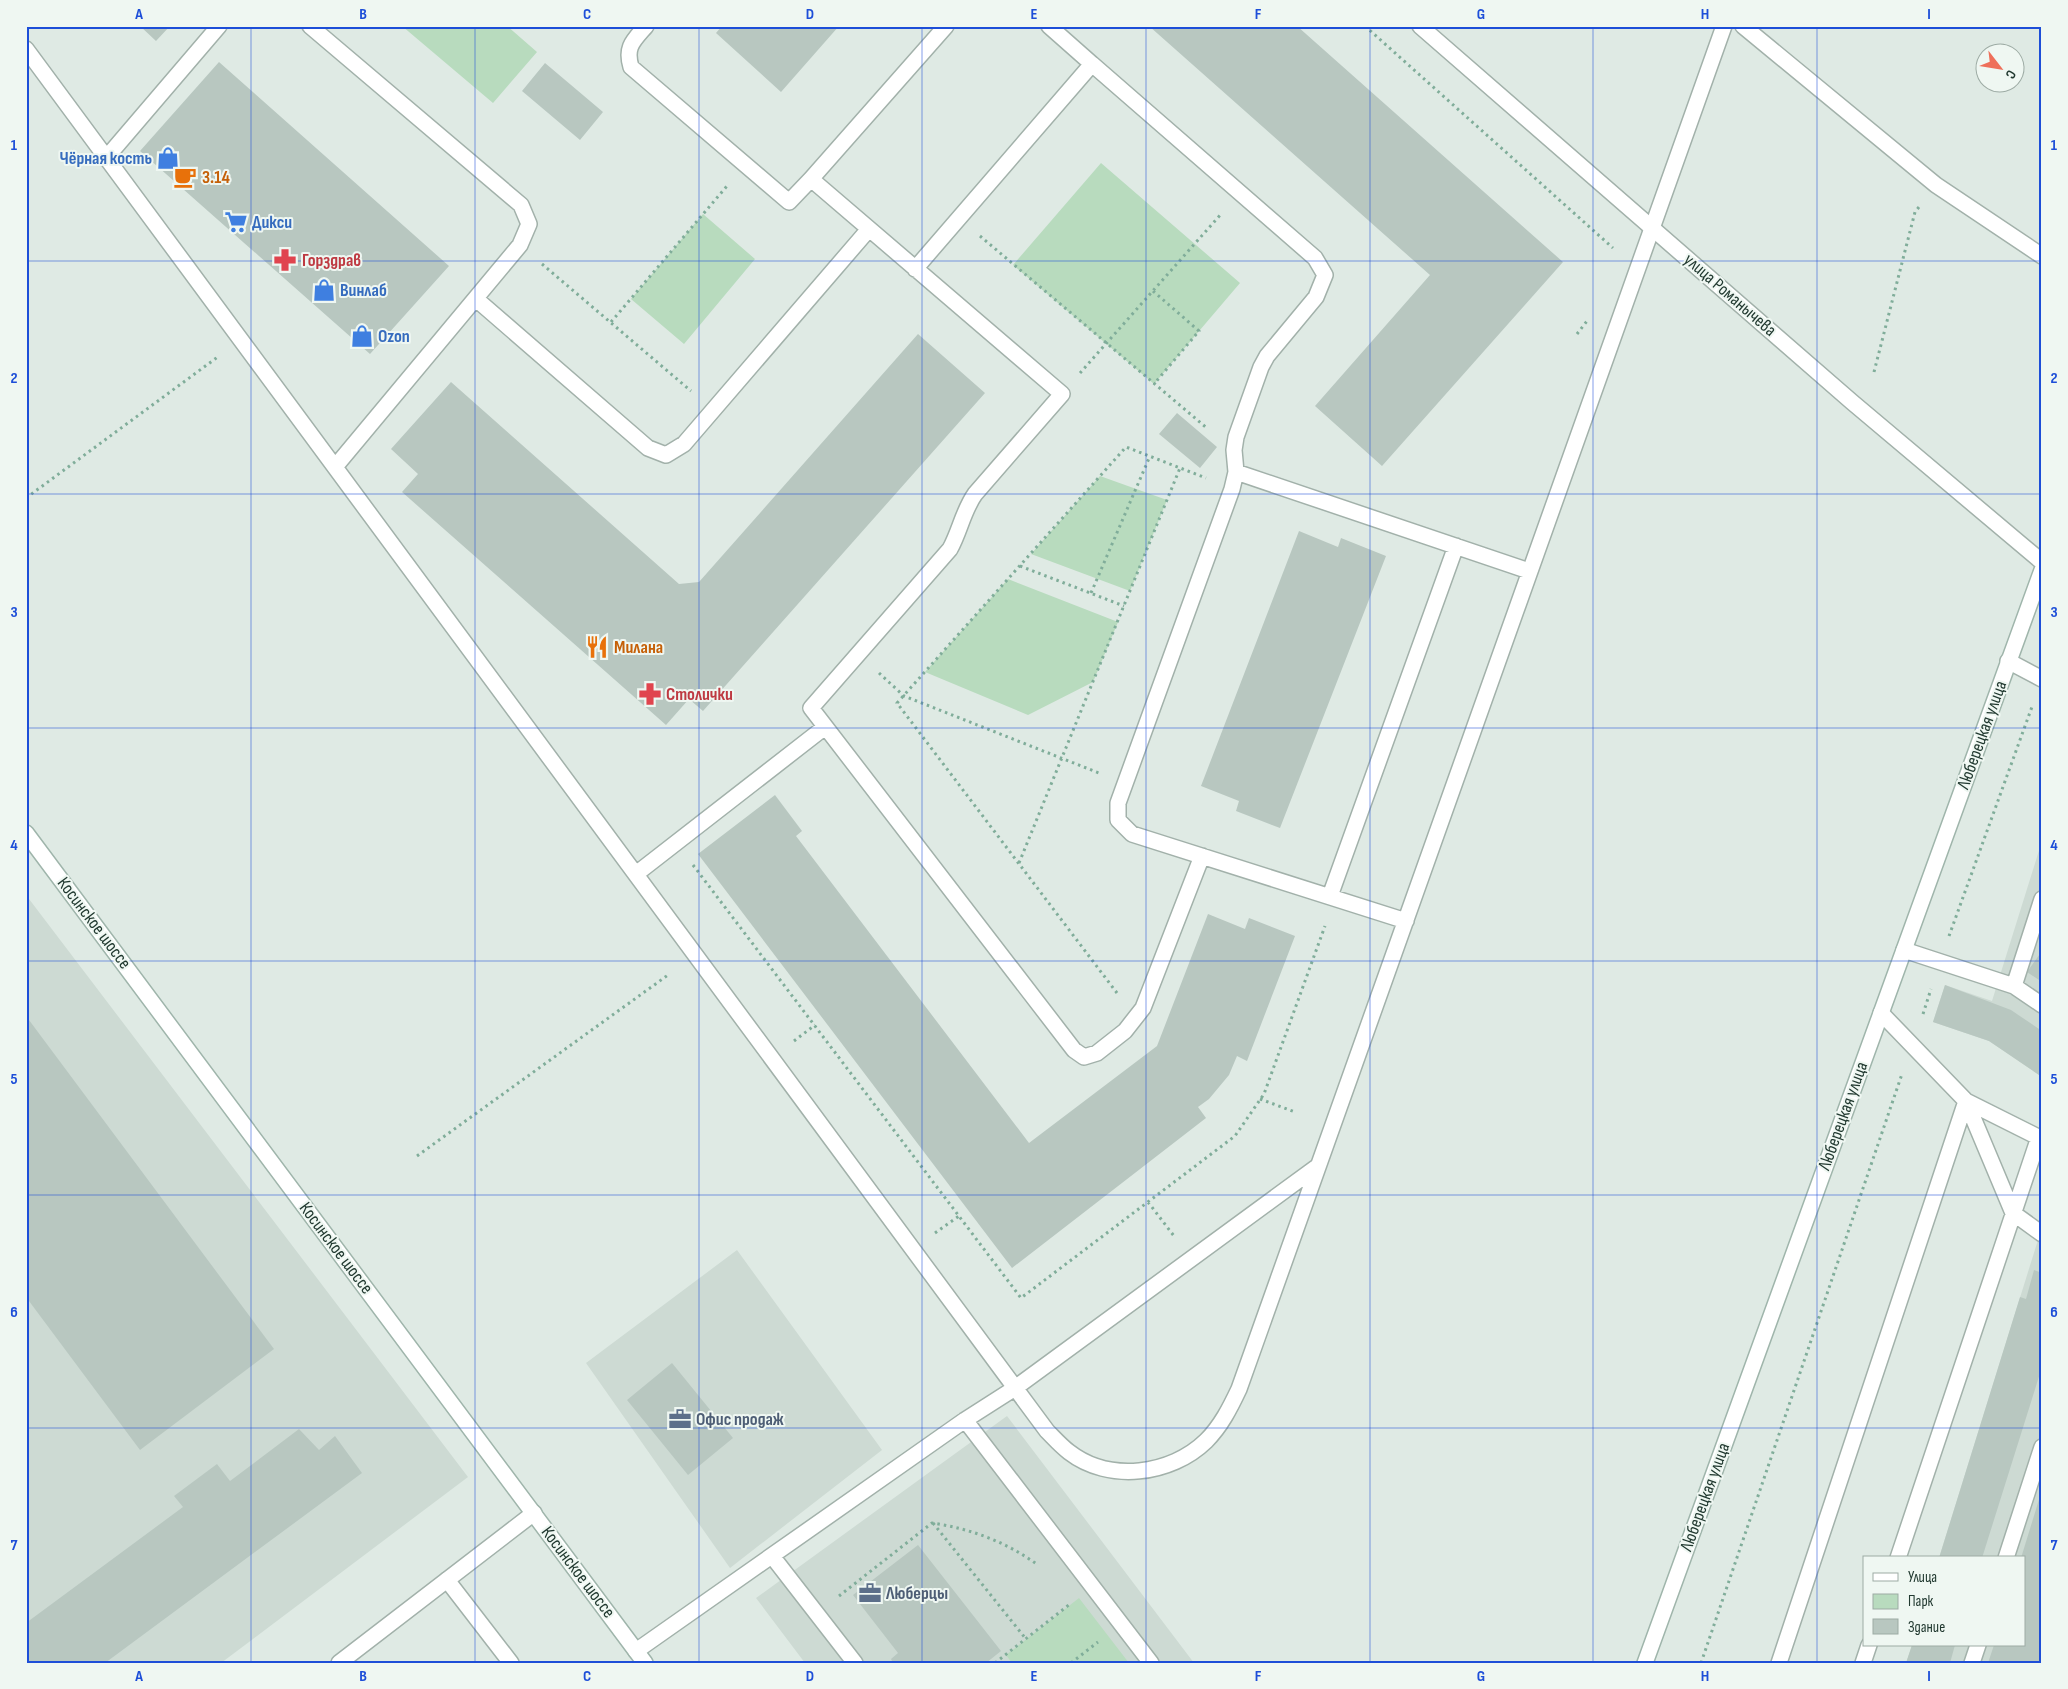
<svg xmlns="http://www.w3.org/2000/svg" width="2068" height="1689" font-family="'Sofia Sans Condensed',sans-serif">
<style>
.built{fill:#cddad3}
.green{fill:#b8dbbe}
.building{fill:#b8c7c0}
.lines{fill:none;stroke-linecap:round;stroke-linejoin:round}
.lane-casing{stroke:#a2b1aa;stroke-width:18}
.street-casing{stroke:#a2b1aa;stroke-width:18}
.secondary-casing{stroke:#9fb5ab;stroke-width:18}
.path{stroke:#80ad9a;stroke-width:3;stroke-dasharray:2.5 4;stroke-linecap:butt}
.lane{stroke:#fff;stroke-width:15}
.street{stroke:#fff;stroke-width:15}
.secondary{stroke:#fff;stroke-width:15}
.grid{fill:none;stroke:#1d4ed8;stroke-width:1;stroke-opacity:0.55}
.labels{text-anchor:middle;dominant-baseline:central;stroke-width:4;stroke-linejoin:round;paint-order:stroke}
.shop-label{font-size:18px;font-weight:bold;fill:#366cbe;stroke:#eff7f2;text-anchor:start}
.food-label{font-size:18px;font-weight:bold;fill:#c56008;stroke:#eff7f2;text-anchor:start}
.health-label{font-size:18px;font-weight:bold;fill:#be3a42;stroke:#eff7f2;text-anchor:start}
.street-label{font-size:18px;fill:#213930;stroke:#eff7f2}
.service-label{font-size:18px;font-weight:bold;fill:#4e5e75;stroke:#eff7f2;text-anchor:start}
.neatline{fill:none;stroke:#1d4ed8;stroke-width:2}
.grid-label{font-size:16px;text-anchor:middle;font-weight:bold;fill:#1d4ed8}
</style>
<rect width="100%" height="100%" fill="#dfeae4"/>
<path class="built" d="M2042 841V1077L1989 1041 1933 1022 1945 985 1992 1001Z
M26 895 468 1477 221 1663H26Z
M2042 1227V1663H1906L1912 1645H2024V1558H1939Z
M737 1250 882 1450 730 1568 586 1363Z
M1007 1416 1194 1663H805L756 1598Z"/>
<path class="green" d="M402 26H507L537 52 493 103Z
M1101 163 1240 283 1154 384 1013 265Z
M703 214 755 259 684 344 631 299Z
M1100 476 1167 500 1130 591 1031 554Z
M1008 579 1118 622 1093 682 1028 715 925 672Z
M1079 1598 1129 1663H1012L1006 1655Z"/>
<path class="building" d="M140 26H170L156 41Z
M722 26H839L781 92 716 33Z
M1149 26H1297L1563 262 1382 466 1315 406 1430 275Z
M219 62 449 266 370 354 140 151Z
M545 63 603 112 580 140 522 91Z
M918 334 985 393 703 711 689 699 666 725 402 492 418 474 391 449 451 382 679 584 699 582Z
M1177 413 1217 447 1200 468 1159 434Z
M1299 531 1338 547 1341 538 1386 556 1280 828 1236 811 1239 801 1201 786Z
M775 795 802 831 796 836 1029 1143 1157 1046 1208 914 1245 929 1249 918 1295 936 1247 1061 1237 1056 1229 1075 1209 1099 1198 1107 1206 1118 1012 1268 698 854Z
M2042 951V982L2027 972Z
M1945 985 2011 1010 2042 1031V1077L1989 1041 1933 1022Z
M26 1016 274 1349 140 1450 26 1297Z
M2034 1270 2042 1273V1367L1982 1558H1939L2020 1297 2026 1299Z
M672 1363 733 1438 688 1475 627 1400Z
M299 1429 319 1450 335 1436 362 1473 105 1663H26V1623L183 1507 174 1496 217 1464 230 1481Z
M2041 1493 2042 1663H1988L1994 1645H2024V1558H2021Z
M918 1545 1001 1651 986 1663H893L891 1659 898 1653 853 1595Z
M1912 1645H1955L1950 1663H1906Z"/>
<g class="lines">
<defs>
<path id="lane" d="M310 26 521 205 529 224 520 245 335 467
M646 26C633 41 625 47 631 67L789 202 811 179
M946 26 811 179 1062 394 975 494C963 511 960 531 950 549L811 708 1074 1050 1084 1057 1097 1053 1125 1031 1143 1008 1202 856
M26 49 1047 1431C1054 1438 1061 1446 1069 1452 1109 1483 1171 1475 1206 1441 1221 1426 1230 1408 1239 1389L1724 26
M1092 64 1315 258 1325 275 1316 297 1267 356 1261 367 1236 437 1234 450 1236 472 1232 489 1118 803V820L1132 834 1406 921
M107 157 219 26
M915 269 1092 64 1049 26
M476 299 648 448 666 455 684 444 869 229
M1236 472 1529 571
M2008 661 2042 679
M636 874 825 727
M1330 896 1456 546
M1904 950 2014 986 2042 1005
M2014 986 2042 899
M1881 1013 1966 1101 2042 1139
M1966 1101 2013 1213 2042 1234
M965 1420 1151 1663
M772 1556 855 1663
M1898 1558 2039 1137
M2006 1558 2042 1447
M447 1580 511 1663
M636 1651 965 1420 1015 1388 1318 1166
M1779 1663 1966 1101
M1863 1663 1869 1645
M1972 1663 1978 1645"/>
<path id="street" d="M1420 26 1852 402 2042 562
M1743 26 1936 185 2042 256
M339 1663 534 1513"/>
<path id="secondary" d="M26 833 645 1663
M1645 1663 2042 570"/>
</defs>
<use href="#lane" class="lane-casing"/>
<use href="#street" class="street-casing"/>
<use href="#secondary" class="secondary-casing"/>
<path class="path" d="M1365 26 1613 248
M980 236 1208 429
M542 264 691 391
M1153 291 1199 331 1154 384
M611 322 727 186
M1577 334 1587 321
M1874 372 1915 212 1919 207
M1080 373 1222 213
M26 498 219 356
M1020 566 1124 606
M1091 593 1150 456
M879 673 904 696 1099 773
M1019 863 1180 468
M693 865 1021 1298 1235 1136 1264 1094 1325 926
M1949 936 2033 704
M1117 993 897 703 1126 447 1206 478
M1923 1014 1931 989
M794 1041 815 1025
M1260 1099 1295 1112
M417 1156 668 975
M1148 1202 1174 1236
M935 1233 959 1216
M933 1523 1026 1639
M839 1596 932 1523C972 1529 1006 1542 1038 1565
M995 1663 1070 1604
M1071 1663 1098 1642
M1701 1663 1902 1074"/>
<use href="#lane" class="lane"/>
<use href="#street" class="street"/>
<use href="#secondary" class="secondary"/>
</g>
<path class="grid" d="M251 26V1663M475 26V1663M699 26V1663M922 26V1663M1146 26V1663M1370 26V1663M1593 26V1663M1817 26V1663M26 261H2042M26 494H2042M26 728H2042M26 961H2042M26 1195H2042M26 1428H2042"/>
<defs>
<symbol id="shop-bare" viewBox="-9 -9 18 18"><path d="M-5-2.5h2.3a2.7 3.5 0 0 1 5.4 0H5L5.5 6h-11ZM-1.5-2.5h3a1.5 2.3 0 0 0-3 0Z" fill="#3f7fe0" stroke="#eff7f2" stroke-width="2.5" paint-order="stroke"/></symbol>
<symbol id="cafe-bare" viewBox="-9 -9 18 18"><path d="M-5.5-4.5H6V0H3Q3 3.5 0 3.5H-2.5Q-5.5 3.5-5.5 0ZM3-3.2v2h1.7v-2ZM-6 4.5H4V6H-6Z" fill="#e8710a" stroke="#eff7f2" stroke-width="2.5" paint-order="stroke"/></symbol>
<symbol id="supermarket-bare" viewBox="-9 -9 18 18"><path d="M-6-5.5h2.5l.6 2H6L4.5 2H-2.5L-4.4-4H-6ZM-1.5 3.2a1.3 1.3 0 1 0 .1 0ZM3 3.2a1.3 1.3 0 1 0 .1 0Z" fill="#3f7fe0" stroke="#eff7f2" stroke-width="2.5" paint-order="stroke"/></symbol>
<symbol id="pharmacy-bare" viewBox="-9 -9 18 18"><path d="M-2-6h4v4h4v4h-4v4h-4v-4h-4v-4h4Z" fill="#e0444e" stroke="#eff7f2" stroke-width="2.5" paint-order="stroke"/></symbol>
<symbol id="restaurant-bare" viewBox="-9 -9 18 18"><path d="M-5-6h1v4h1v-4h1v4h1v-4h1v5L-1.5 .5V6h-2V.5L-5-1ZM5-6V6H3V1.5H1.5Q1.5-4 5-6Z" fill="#e8710a" stroke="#eff7f2" stroke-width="2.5" paint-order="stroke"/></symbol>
<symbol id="office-bare" viewBox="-9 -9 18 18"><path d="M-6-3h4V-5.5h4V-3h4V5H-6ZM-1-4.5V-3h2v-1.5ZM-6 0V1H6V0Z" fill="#5c6f8a" stroke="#eff7f2" stroke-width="2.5" paint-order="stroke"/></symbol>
</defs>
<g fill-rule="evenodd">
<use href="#shop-bare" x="152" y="142" width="32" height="32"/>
<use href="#cafe-bare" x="169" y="161" width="32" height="32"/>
<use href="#supermarket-bare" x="220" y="206" width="32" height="32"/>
<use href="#pharmacy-bare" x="269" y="244" width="32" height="32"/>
<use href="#shop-bare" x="308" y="274" width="32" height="32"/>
<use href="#shop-bare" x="346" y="320" width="32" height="32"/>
<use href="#restaurant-bare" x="581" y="631" width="32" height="32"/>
<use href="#pharmacy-bare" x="634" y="678" width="32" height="32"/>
<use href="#office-bare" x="664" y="1403" width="32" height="32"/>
<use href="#office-bare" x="854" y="1577" width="32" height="32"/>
</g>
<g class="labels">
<g class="shop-label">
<text x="152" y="158" text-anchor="end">Чёрная кость</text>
<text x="252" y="222">Дикси</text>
<text x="340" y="290">Винлаб</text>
<text x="378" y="336">Ozon</text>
</g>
<g class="food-label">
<text x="202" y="177">3.14</text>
<text x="614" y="647">Милана</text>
</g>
<g class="health-label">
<text x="302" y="260">Горздрав</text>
<text x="666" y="694">Столички</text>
</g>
<g class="street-label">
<text transform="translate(1730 295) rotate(41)">улица Романычева</text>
<text transform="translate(1982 735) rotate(-70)">Люберецкая улица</text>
<text transform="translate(94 923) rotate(53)">Косинское шоссе</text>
<text transform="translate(1843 1116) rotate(-70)">Люберецкая улица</text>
<text transform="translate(336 1248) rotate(53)">Косинское шоссе</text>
<text transform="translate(1705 1497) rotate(-70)">Люберецкая улица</text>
<text transform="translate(578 1572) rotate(53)">Косинское шоссе</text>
</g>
<g class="service-label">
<text x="696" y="1419">Офис продаж</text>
<text x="886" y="1593">Люберцы</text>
</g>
</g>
<rect width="2068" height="1689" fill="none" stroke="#eff7f2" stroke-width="55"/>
<rect x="1863" y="1556" width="162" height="90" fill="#eff7f2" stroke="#9daba4"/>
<rect x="1873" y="1573" width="25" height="8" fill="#ffffff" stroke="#9daba4"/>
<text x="1908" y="1582" font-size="15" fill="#213930">Улица</text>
<rect x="1873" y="1594" width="25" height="15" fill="#b8dbbe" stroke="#9daba4"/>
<text x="1908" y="1606" font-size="15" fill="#213930">Парк</text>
<rect x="1873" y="1619" width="25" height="15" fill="#b8c7c0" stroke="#9daba4"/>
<text x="1908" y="1632" font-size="15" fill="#213930">Здание</text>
<g transform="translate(2000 68) rotate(121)"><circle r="24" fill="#eff7f2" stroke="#9daba4"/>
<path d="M0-4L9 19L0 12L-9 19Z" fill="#ee6f5a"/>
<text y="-8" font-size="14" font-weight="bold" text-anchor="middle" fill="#213930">С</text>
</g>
<rect x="28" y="28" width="2012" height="1634" class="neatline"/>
<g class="grid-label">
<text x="139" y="19">A</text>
<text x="363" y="19">B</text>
<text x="587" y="19">C</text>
<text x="810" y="19">D</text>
<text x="1034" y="19">E</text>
<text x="1258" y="19">F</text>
<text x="1481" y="19">G</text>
<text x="1705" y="19">H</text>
<text x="1929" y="19">I</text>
<text x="14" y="150">1</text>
<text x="2054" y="150">1</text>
<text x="14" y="383">2</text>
<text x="2054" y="383">2</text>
<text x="14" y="617">3</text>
<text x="2054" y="617">3</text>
<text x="14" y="850">4</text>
<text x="2054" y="850">4</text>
<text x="14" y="1084">5</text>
<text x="2054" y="1084">5</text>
<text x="14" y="1317">6</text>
<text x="2054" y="1317">6</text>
<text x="14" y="1550">7</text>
<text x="2054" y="1550">7</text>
<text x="139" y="1681">A</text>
<text x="363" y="1681">B</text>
<text x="587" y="1681">C</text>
<text x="810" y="1681">D</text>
<text x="1034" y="1681">E</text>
<text x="1258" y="1681">F</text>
<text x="1481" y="1681">G</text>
<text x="1705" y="1681">H</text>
<text x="1929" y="1681">I</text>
</g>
</svg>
